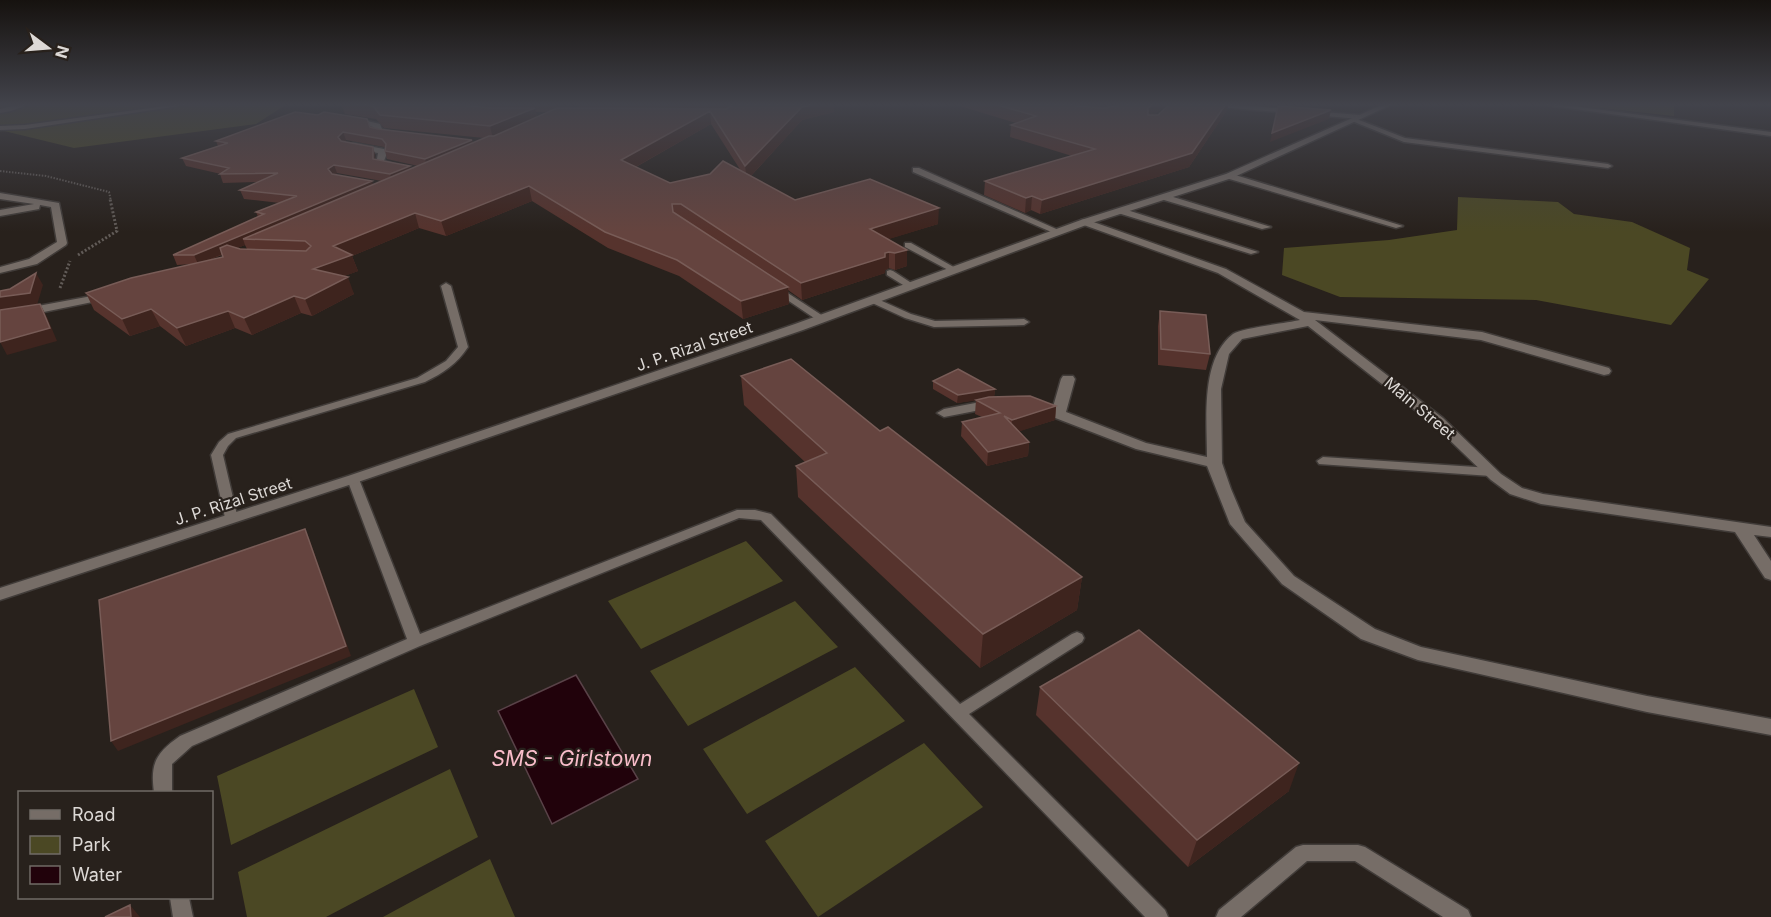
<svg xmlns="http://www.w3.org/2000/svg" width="1771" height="917" font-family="Inter,sans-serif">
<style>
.green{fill:#4b4824}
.water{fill:#21020b;stroke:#594248;stroke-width:1.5}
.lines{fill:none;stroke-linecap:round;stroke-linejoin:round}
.lane-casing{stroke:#413c39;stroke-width:3}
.street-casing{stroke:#413c39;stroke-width:3}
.secondary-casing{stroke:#413c39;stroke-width:3}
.path-far1{stroke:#625c58;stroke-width:2;stroke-dasharray:1.5 1.5;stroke-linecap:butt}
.path{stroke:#625c58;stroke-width:3;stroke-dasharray:2 2;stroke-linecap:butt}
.lane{fill:#766d67;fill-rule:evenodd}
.street{fill:#766d67;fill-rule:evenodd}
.secondary{fill:#766d67;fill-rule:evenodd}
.wall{fill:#56332d;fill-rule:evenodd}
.shaded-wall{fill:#3e241e}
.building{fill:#65443f;stroke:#785c57;stroke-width:1.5}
.labels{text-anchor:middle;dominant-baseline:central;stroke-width:4.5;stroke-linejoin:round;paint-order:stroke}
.street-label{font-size:16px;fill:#ddd9d6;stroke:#28211c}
.near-water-label{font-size:21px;font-style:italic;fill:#f9bdca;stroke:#28211c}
</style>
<rect width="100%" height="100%" fill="#28211c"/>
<path class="green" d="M0 104H287L256 124 74 148 0 130Z
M1563 104H1674V116Z
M1458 197 1558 202 1574 214 1632 222 1690 248 1687 270 1709 279 1671 325 1536 300 1340 297 1282 275 1284 248 1389 240 1457 230Z
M746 541 783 581 641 649 608 601Z
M795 601 838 647 688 726 650 671Z
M855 667 905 721 747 814 703 749Z
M414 689 438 747 231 845 217 776Z
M924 743 983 807 818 917 765 841Z
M450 769 478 837 326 917H247L238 872Z
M490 859 515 917H383Z"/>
<path class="water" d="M576 675 638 779 552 824 498 711Z"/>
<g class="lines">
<defs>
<path id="lane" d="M22 104H30L11 111 0 113V109Z
M180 104H193L25 129 0 130V126L25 125Z
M1354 118 1405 138 1608 164 1612 166 1608 168 1404 142 1352 121 1351 120Z
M913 168H919L1063 232 1056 234 913 172Z
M1226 174H1232L1403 226 1396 228 1226 178Z
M1118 209H1124L1258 252 1251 254 1118 213Z
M905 243H911L959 270 958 272H952L905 247Z
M890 270 893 271 916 286 914 288H908L887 275V271Z
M446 283 451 286 468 347C457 364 443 373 425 382L236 438 228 446 223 455 238 519 231 523 226 522 211 455 219 442 228 434 417 378 446 361 458 347 441 286Z
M777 286 823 316V320H817L774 291 772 289Z
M873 297 911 314 935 321 1024 319 1029 322 1024 325 934 327 905 318 870 302 868 300Z
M1323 457 1491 468 1497 472 1491 476 1319 464 1317 461Z
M353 475 359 479 420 634 737 510H755L771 514 960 704 1072 634 1077 632 1082 634 1084 638 1082 642 969 714 1165 910 1168 917H1145L761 520 739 518 420 646 192 746 172 764V792H154C150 763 156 753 180 736L407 639 347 479Z
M1303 845H1358L1365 847 1468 910 1471 917H1443L1355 861H1307L1241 917H1216L1219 910 1296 847Z
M170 898H189L193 917H173Z"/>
<path id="street" d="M1228 104 1360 115 1364 117 1360 119 1231 108H1228Z
M1538 104H1557L1771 132V136Z
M350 117 380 124 382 129 398 134 394 136 375 133 373 127 347 121V117Z
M353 143 384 149 387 153 384 161 401 166 397 169 376 165 378 153 350 148 349 146Z
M0 193 59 203 67 243 66 245 37 264 0 273V267L29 259 57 242 51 207 40 205 39 209 0 216V210L34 204 0 199Z
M1164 196H1170L1271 227 1262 229 1164 200Z
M1085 219 1226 269 1304 312 1482 332 1609 368 1611 371 1609 374 1604 375 1481 340 1315 320 1443 418 1501 474 1522 488 1543 494 1771 527V537L1754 535 1771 561V580L1765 578 1735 532 1541 504 1510 494 1491 480 1433 424 1308 326 1242 339 1229 354 1221 389 1222 463 1231 489 1245 522 1294 576 1375 629 1421 647 1647 696 1771 719V735L1647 712 1418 660 1361 639 1282 584 1230 524 1207 466 1136 449 1032 409 1030 406 1032 403 1037 402 1053 407 1061 379 1063 376H1073L1075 379 1066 412 1146 443 1207 457C1207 421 1200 359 1233 334 1241 328 1287 323 1300 320L1218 273 1081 224V220Z
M996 399 1003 403 1001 406 944 417 937 413 944 409Z"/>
<path id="secondary" d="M1384 104H1393L1232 178 1089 224 803 330 358 482 0 600V588L348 476 795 324 1081 220 1226 174Z
M108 293 114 296 112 298 0 321V313Z"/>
</defs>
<use href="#lane" class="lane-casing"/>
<use href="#street" class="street-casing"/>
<use href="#secondary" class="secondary-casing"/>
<path class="path-far1" d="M0 171 46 176 109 192 111 201"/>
<path class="path" d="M78 255 117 231 110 199
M60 288 70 261"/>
<use href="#lane" class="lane"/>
<use href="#street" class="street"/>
<use href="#secondary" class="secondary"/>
</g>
<path class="wall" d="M341 104H834V112L802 120 751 176 795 200 938 224 888 239 907 266 895 270 889 268 885 270V273L802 300 788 290 789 304 743 319 679 276 608 248 532 201 446 236 419 228 352 256 358 271 344 276 354 294 312 316 301 313 252 335 235 328 186 346 160 326 130 336 94 310 86 293 192 264 177 265 173 255 258 217 256 212 280 203 244 199 240 190 259 182 223 183 220 174H221L186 166 182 158 218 146 216 141 370 127 378 129 472 140 473 143 484 138 384 128 376 119 345 114ZM577 104 578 108H567ZM536 112H548L537 117ZM711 124 741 171 670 183 636 167ZM346 140 384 147 385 148V151L387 159 418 166 411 169 375 159V155L373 147 344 142ZM337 173 382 181 373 185 335 174ZM245 245 247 249 237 248ZM222 255 223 257 206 261Z
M953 104H1118L1116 106 1122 105 1124 104H1168L1153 115 1227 110 1189 167 1040 214 1031 210 1025 213 984 195 985 181 1072 156 1010 137 1011 125 1016 123Z
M1160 311 1210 354 1206 370 1158 365V326Z
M741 376 880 431 1082 577 1077 610 980 668 798 497 796 466 805 462 744 405Z
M933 381 995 389 994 397 1056 406 1055 420 1019 431 1029 442 1028 456 987 466 961 436 962 422 982 417 975 414 976 400 957 403 933 389Z
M1040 687 1289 791 1188 867 1036 715Z"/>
<path class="shaded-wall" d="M556 104H577L558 112Z
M817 104H834V112L802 120 747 180 745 166 802 107Z
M1100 104H1118L1112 110 1099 111Z
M1154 104H1168L1147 120 1148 108Z
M1226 104H1228L1227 110 1189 167 1040 214 1042 200Z
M535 108 538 121 493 139 490 126Z
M1331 110 1329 119 1270 142 1272 133Z
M710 111 711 124 623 174 621 160Z
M343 132 346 140 341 144 338 137Z
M472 140 474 148 427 168 425 159Z
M373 147 375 155 376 167 373 159Z
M334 165 337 173 331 178 328 169Z
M410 166 412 174 392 182 390 174Z
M372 181 375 190 243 239 245 245 198 264 194 255Z
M529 186 532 201 446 236 441 221Z
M1032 196 1031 210 1025 213 1026 198Z
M939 208 938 224 870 245V229Z
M415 213 419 228 352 256 358 271 319 286 313 269 333 246Z
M907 250V266L895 270V253Z
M889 252V268L885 270V273L802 300 801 283Z
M36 273 43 285 37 305 0 311V297Z
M348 277 354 294 312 316 305 299Z
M788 287 789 304 743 319 741 301Z
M294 296 301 313 252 335 244 318Z
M40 304 47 317 57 341 7 355 0 342Z
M151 309 160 326 130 336 122 319Z
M228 311 235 328 186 346 177 328Z
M995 389 994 398 957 403 958 395Z
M1056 406 1055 420 1011 434 1012 420Z
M1029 442 1028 456 987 466 988 452Z
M305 529 309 538 351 656 118 751 111 741Z
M1082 577 1077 610 980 668 983 634Z
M1299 763 1289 791 1188 867 1197 840Z
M130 905 140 917H131Z"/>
<path class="building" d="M357 104H450L490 108H535L490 126 380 115 373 106Z
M729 104H817L802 107 745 166 710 111 621 160 670 183 710 174 723 161 795 200 870 179 939 208 870 229 907 250 895 253 889 252 885 253V257L801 283 681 204H672L673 212 788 287 741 301 677 260 605 232 529 186 441 221 415 213 333 246 352 255 313 269 348 277 305 299 294 296 244 318 228 311 177 328 151 309 122 319 86 293 131 278 223 257 220 248 227 245 240 249 306 251 311 246 305 241 243 239 489 136H494L557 108 726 109 732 106Z
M994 104H1070L1076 106 1103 108 1122 105 1124 104H1154L1148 108V115H1158L1170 104H1226L1192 153 1042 200 1032 196 1026 198 985 181 1095 149 1011 125 1036 116Z
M1278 106 1331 110 1272 133Z
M295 112 318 115 324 112 367 119 370 127 378 129 472 140 425 159 385 151 386 144 382 139 343 132 338 137 341 141 373 147V159L410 166 390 174 334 165 328 169 332 174 372 181 194 255H173L264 214 256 212 297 196 240 190 278 173 220 174 229 168 182 158 228 143 216 141Z
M36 273 30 293 0 297V291L10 289Z
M40 304 50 328 0 342V310Z
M1160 311 1206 315 1210 354 1161 349Z
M791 359 880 431 888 427 1082 577 983 634 796 466 827 453 741 376Z
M958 369 995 389 958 395 933 381Z
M1030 396 1056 406 1012 420 1004 416 1029 442 988 452 962 422 1000 413 976 400 989 397Z
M305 529 346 646 111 741 99 600Z
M1139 630 1299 763 1197 840 1040 687Z
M130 905 131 917H105Z"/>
<linearGradient id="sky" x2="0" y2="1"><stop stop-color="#16120f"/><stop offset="0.45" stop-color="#42434b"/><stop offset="1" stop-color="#42434b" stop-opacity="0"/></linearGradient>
<rect width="1771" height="232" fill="url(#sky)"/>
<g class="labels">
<g class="street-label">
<text transform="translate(694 346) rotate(-19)">J. P. Rizal Street</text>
<text transform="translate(1420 408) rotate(40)">Main Street</text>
<text transform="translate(233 501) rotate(-18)">J. P. Rizal Street</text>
</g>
<g class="near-water-label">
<text x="572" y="758">SMS - Girlstown</text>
</g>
</g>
<rect x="18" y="791" width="195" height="108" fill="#28211c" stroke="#706b66" stroke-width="1.5"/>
<rect x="30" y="810" width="30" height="9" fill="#766d67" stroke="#706b66" stroke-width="1.5"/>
<text x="72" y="821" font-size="18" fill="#ddd9d6">Road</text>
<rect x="30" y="836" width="30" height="18" fill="#4b4824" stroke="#706b66" stroke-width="1.5"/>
<text x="72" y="851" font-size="18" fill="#ddd9d6">Park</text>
<rect x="30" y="866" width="30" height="18" fill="#21020b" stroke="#706b66" stroke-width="1.5"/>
<text x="72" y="881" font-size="18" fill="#ddd9d6">Water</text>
<g transform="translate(48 48) rotate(106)" stroke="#28211c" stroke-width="4.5" paint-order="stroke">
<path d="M0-4.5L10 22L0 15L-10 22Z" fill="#ddd9d6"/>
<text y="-9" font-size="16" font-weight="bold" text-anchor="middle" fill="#ddd9d6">N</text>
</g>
</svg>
